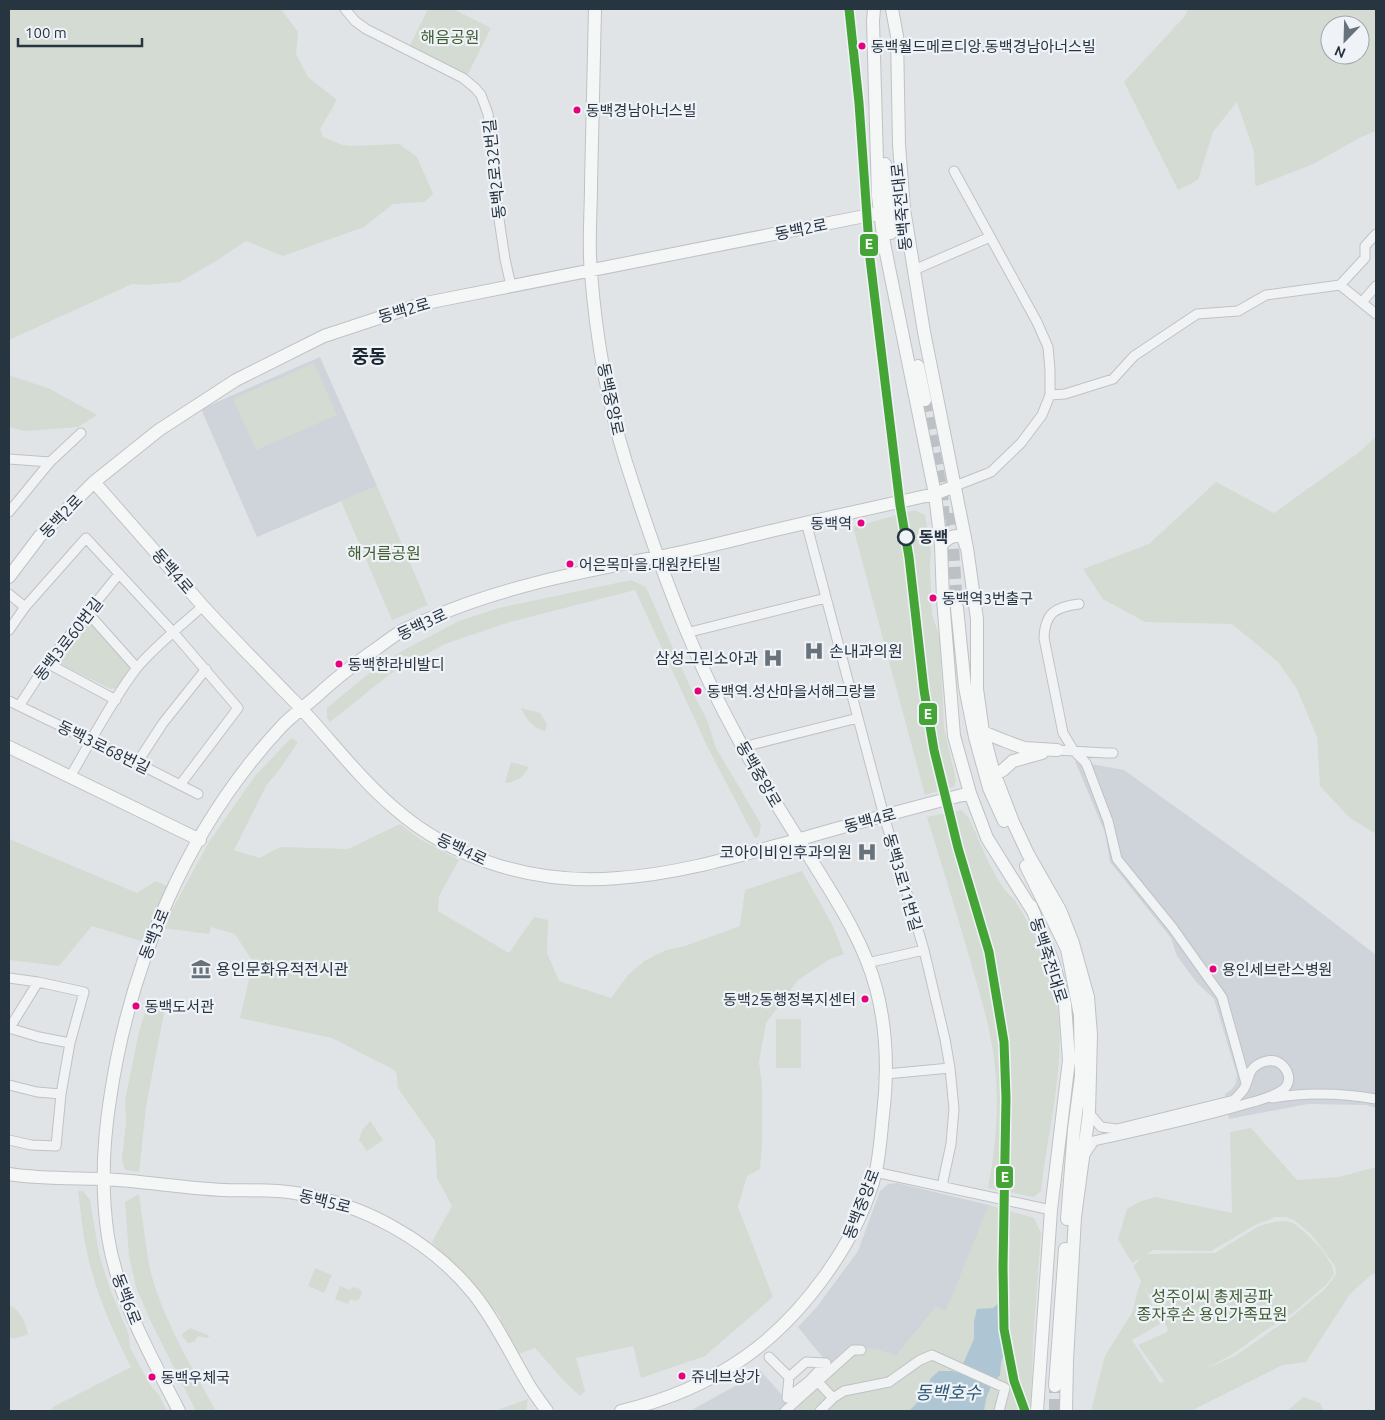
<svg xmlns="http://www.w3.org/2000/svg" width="1385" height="1420" font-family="Ubuntu,'Noto Sans KR',sans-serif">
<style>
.built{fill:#cfd4da}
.green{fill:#d3dbd2;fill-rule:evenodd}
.water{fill:#aec6d3}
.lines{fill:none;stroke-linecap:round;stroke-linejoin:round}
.secondary-tunnel{stroke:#bcc1c6;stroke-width:12;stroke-dasharray:12 6;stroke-linecap:butt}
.street-casing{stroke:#bfc2c5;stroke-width:11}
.secondary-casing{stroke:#bfc2c5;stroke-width:14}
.street{stroke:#f1f2f3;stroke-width:9}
.secondary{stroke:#f5f6f6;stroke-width:12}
.rail-1-casing{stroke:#eff3f7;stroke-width:12}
.rail-1{stroke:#44a436;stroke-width:9}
.bus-dot{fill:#e5007d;stroke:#eff3f7;stroke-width:2}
.stop-dot{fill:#eff3f7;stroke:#273541;stroke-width:2.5}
.labels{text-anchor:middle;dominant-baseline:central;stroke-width:4.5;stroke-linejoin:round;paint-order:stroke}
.bus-label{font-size:15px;fill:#273541;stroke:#eff3f7;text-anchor:start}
.park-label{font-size:16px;fill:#425e34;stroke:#eff3f7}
.street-label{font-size:16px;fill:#273541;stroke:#eff3f7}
.stop-label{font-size:16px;font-weight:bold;fill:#273541;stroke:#eff3f7;text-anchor:start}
.poi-label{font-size:16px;fill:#273541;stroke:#eff3f7;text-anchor:start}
.water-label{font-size:18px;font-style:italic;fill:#2f5a77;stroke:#eff3f7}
.quarter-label{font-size:19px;font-weight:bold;fill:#1a2632;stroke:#eff3f7}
.line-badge{stroke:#eff3f7;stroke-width:2}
.badge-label{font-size:14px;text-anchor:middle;font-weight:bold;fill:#fff}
</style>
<rect width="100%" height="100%" fill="#e1e4e7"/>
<path class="built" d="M320 357 377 486 257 537 201 409Z
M1075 761 1124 770 1298 895 1376 955V1108L1366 1105 1308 1104 1229 1119 1225 1094 1232 1089 1236 1083 1237 1075 1214 999 1197 983 1177 956 1171 938 1110 862 1105 833Z
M897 1183 989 1205 946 1312 936 1307 896 1356 874 1349 832 1369 798 1327 816 1308 858 1251 880 1191 888 1184Z
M759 1369 790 1404 782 1411H690L737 1385Z"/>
<path class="green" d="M9 9H281L298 32 296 54 308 77 337 100 320 129 323 137 343 145 352 146 399 144 417 157 433 194 424 202 393 204 364 227 283 256 246 241 216 261 180 282 147 285 132 284 9 340Z
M428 9H453L491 28 467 76 409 47Z
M1188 9H1376V131L1361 137 1313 164 1257 186 1255 185 1254 152 1237 102 1213 132 1198 180 1178 190 1124 82 1185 16ZM1330 25H1360V55H1330Z
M314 363 337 415 256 450 233 399Z
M9 375 50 389 97 415 78 427 25 431 9 427Z
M1376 437V834L1350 818 1320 786 1317 737 1297 689 1278 662 1232 624 1145 622 1103 599 1083 569 1149 544 1216 482 1274 513 1358 453Z
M377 486 428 605 392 620 341 501Z
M915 510 925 515 931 552 930 564 932 615 940 638 944 728 956 780 954 787 925 795 853 527Z
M631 580 646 587 692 691 707 720 716 748 761 824 759 836 755 838 707 746 635 590 510 622 445 644 390 674 330 722 327 718V708L378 666 404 650 459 621 499 608Z
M89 622 128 665 130 669 117 688 111 689 58 663V657L82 624Z
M521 708 540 713 547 724 545 731C532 728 526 719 521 708Z
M291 738 298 742 282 766 266 786 234 850 260 858 280 847 348 849 400 824 420 839 459 860 439 896 438 911 509 953 534 917 548 920 547 953 559 981 611 998 629 974 646 960 666 950 685 946 740 926 745 890 802 871 832 924 844 954 830 959 798 980 766 1023 759 1062 762 1085V1144L760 1169 747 1176 738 1207 773 1297 705 1356 641 1378 633 1346 576 1358 585 1391 580 1396 565 1382 535 1348 519 1354 503 1327 499 1315 432 1242 452 1206 437 1178 435 1141 398 1088 396 1071 332 1038 240 1018 253 962 235 934 211 927 209 934 162 928 209 842 255 776Z
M511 762 529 767C524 777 517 782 505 783Z
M961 810 969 818C979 840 989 866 1002 886 1006 892 1011 896 1015 901 1028 920 1039 944 1047 965 1075 1039 1049 1116 1041 1191L1034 1197 988 1188C996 1146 1000 1102 994 1059 990 1026 980 995 971 963 957 914 942 866 927 817Z
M9 839 137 893 156 881 167 886 144 942 92 926 59 966 9 960Z
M150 997 166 1002 146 1107 139 1172 125 1170 122 1160 126 1122 125 1100 139 1032Z
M776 1019H801V1068H776Z
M370 1121 383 1140 367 1151 359 1140 362 1130Z
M1251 1128 1297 1180 1339 1177 1376 1167V1274H1372L1350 1294 1306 1362 1283 1365 1191 1411H1091L1105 1356 1133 1311 1137 1293 1141 1281 1133 1266 1141 1258 1132 1263 1118 1239 1127 1209 1139 1202 1155 1197 1232 1213 1230 1132ZM1276 1217H1286L1294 1220 1311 1234 1335 1266 1336 1274 1325 1289 1293 1316 1235 1356 1205 1369 1233 1354 1263 1332 1293 1313 1326 1285 1334 1274 1332 1266 1322 1250 1307 1234 1293 1223 1286 1221 1274 1222 1259 1226 1215 1253 1146 1254 1153 1250 1211 1251 1257 1224ZM1144 1286 1168 1329 1167 1332 1138 1345 1164 1381 1160 1383 1132 1340 1160 1324Z
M78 1191H83L90 1200 99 1254 110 1289 129 1335 130 1348 151 1386 159 1395 167 1411H53L51 1408 131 1367C113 1332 95 1291 87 1252 82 1232 81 1211 78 1191Z
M139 1194C143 1220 145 1247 151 1273 164 1322 192 1367 216 1411H196L150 1320 136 1287 129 1256 125 1202Z
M989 1205 1034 1218 1041 1233 1033 1341 1031 1411H782L832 1369V1361L849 1345 874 1349 896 1356 936 1307 946 1311Z
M315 1268 332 1275 324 1293 308 1286Z
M340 1286 349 1290 354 1287 360 1289 362 1293 360 1298 356 1301 350 1300 348 1304 335 1299Z
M9 1305C21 1311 25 1321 28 1334 21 1337 16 1339 9 1338Z
M190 1328 210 1336 207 1338 198 1336 194 1342 188 1343 182 1336 183 1333Z
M1303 1397 1320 1403 1324 1411H1287Z
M528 1399 526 1411H495Z"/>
<path class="water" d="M1000 1302 1006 1329 1005 1350 1001 1363 1000 1375 991 1386 986 1399 984 1411H909L922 1398 931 1378 939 1371H952L959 1373 974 1339V1321L977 1309 993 1308Z"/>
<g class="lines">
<path class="secondary-tunnel" d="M925 400 942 492 944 526
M951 513 957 608
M1055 1411V1386"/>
<defs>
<path id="street" d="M345 9 355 21 366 29 463 78 475 88 481 95 488 114 497 206 505 259 511 286
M954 171 1037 322 1048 347 1050 370V395L1042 415 1021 443 991 472 955 486
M914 270 990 237
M1340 285 1365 258V246L1376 234
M1362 302 1376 286
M1050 395 1065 394 1113 379 1134 356 1197 314 1238 311 1266 295 1340 285 1376 314
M9 459 50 462
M9 512 50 462 81 433
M806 522 884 816 924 950 945 1039 950 1068 954 1109 951 1144 942 1186
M9 594 25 607
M1079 604C1055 607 1045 613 1044 638L1063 733 1074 751 1086 763 1108 821 1117 859 1172 927 1222 997 1246 1083
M88 613 137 668
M9 630 25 607 86 538 173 632 238 708 180 785
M686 633 826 598
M47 663 116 700
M9 701 137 763 198 794
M19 706 47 663 119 574
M743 747 858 718
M1057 750C1076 751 1094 753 1113 753
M137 763 163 723 206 669
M70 777C91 741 111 702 136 669 154 647 182 625 203 606
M867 963 924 950
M9 978 38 982 84 992 70 1043 61 1094 56 1146 31 1145 9 1140
M9 1028 39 1037 70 1043
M9 1029 38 982
M886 1074 950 1068
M9 1085 37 1092 61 1094
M1272 1098C1307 1092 1341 1093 1376 1099
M1084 1156 1094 1141C1143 1130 1191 1120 1239 1106 1252 1102 1276 1097 1285 1088 1292 1080 1288 1070 1281 1064 1272 1057 1257 1062 1251 1071 1248 1077 1247 1083 1244 1089 1241 1093 1237 1097 1234 1100L1117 1129 1101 1127 1089 1113
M875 1172 1051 1210
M769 1357 789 1377
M818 1382 833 1398
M787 1398 789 1377 806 1362 826 1363
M787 1398 809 1381 826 1363
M785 1411 853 1350H861
M820 1411 833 1398 844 1391 889 1382 920 1360 932 1355 1005 1388 999 1411"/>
<path id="secondary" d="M595 9C594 67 592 126 591 185 591 214 588 244 591 273 596 336 607 401 626 462 655 553 687 644 733 729 755 771 781 812 807 853 833 895 863 939 876 988 887 1029 888 1073 883 1115 881 1133 880 1152 876 1171 859 1240 803 1316 745 1357 708 1383 664 1401 621 1411
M874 9 873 21 878 196 884 243 935 494 941 545 943 599 954 736 970 793 987 838 1034 913
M892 9 897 36 899 145 904 209 924 332 967 548 977 619V689L983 732 993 770 1013 822 1028 854 1060 910 1073 943 1088 997 1091 1035 1089 1113 1075 1217 1067 1360 1066 1411
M885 164 891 233
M918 366 925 400
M94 482C130 523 166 564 202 605 231 637 262 668 293 700 327 735 356 775 393 807 454 861 537 885 618 878 679 874 738 856 797 840 855 823 912 808 970 793
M941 545C948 538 953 534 963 537L966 546
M9 577 40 536 94 482 159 430 236 380 324 336 421 304 880 213
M957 608 965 687 975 737 989 788 1004 821
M983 732 1005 741 1024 748 1057 750
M9 747 200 840
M994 775 1003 770 1013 761 1042 753
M1026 866 1067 949 1080 1015 1081 1076 1074 1129 1067 1219
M1031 906 1053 962 1065 1004 1069 1060 1051 1210 1037 1411
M9 1174C40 1179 71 1178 103 1179 143 1181 183 1188 224 1190 248 1191 272 1189 295 1193 363 1204 429 1239 473 1293 494 1319 509 1351 526 1380 532 1391 540 1401 547 1411
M1055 1386 1065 1249
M179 1411C151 1356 118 1299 108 1237 101 1191 103 1144 110 1099 130 963 187 828 281 727 292 715 307 705 319 694 337 677 356 663 376 649 384 643 392 637 400 632 410 626 422 622 433 617 505 586 581 572 658 557 696 550 733 540 771 531 826 518 880 506 935 494L955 486"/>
</defs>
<use href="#street" class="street-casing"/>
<use href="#secondary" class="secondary-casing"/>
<use href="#street" class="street"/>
<use href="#secondary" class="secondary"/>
<defs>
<path id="rail-1" d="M849 9 859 103 870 259 900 505 909 557 924 690 934 750 958 848 989 952 1004 1042 1006 1098 1003 1267 1004 1329 1014 1381 1025 1411"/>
</defs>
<use href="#rail-1" class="rail-1-casing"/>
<use href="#rail-1" class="rail-1"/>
</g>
<defs>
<symbol id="hospital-bare" viewBox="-9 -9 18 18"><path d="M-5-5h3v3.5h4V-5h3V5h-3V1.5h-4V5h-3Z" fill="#68727b" stroke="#eff3f7" stroke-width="2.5" paint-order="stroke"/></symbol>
<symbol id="museum-bare" viewBox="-9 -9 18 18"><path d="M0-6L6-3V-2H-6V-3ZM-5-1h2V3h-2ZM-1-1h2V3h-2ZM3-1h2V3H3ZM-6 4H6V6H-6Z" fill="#68727b" stroke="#eff3f7" stroke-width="2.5" paint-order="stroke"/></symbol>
</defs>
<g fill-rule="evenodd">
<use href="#hospital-bare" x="800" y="637" width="28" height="28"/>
<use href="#hospital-bare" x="759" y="644" width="28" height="28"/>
<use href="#hospital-bare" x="853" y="838" width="28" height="28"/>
<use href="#museum-bare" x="187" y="955" width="28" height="28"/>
</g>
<g class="bus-dot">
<circle cx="862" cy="46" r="4.5"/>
<circle cx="577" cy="110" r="4.5"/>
<circle cx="861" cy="523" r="4.5"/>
<circle cx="570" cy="564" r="4.5"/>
<circle cx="933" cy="598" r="4.5"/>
<circle cx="339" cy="664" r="4.5"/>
<circle cx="698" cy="691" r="4.5"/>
<circle cx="1213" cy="969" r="4.5"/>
<circle cx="865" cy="999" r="4.5"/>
<circle cx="136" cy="1006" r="4.5"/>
<circle cx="682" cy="1376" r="4.5"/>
<circle cx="152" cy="1377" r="4.5"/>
</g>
<circle class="stop-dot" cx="906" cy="537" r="8"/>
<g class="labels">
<g class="bus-label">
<text x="871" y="46">동백월드메르디앙.동백경남아너스빌</text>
<text x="586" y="110">동백경남아너스빌</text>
<text x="852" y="523" text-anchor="end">동백역</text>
<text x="579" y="564">어은목마을.대원칸타빌</text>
<text x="942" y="598">동백역3번출구</text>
<text x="348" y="664">동백한라비발디</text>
<text x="707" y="691">동백역.성산마을서해그랑블</text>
<text x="1222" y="969">용인세브란스병원</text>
<text x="856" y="999" text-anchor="end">동백2동행정복지센터</text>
<text x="145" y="1006">동백도서관</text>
<text x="691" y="1376">쥬네브상가</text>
<text x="161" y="1377">동백우체국</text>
</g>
<g class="park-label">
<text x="450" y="37">해음공원</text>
<text x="384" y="553">해거름공원</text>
<text x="1212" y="1296">성주이씨 총제공파<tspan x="1212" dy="18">종자후손 용인가족묘원</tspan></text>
</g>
<g class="street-label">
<text transform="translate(494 169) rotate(-96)">동백2로32번길</text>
<text transform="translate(901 207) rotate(-96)">동백죽전대로</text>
<text transform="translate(801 229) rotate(-11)">동백2로</text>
<text transform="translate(404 310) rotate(-16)">동백2로</text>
<text transform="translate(611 399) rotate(78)">동백중앙로</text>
<text transform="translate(61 516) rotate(-46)">동백2로</text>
<text transform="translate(173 571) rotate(49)">동백4로</text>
<text transform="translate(422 624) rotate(-25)">동백3로</text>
<text transform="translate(68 639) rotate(-52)">동백3로60번길</text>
<text transform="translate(104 747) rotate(26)">동백3로68번길</text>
<text transform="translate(759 774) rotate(60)">동백중앙로</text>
<text transform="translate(870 820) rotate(-15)">동백4로</text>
<text transform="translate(462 849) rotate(25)">동백4로</text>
<text transform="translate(903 882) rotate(74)">동백3로11번길</text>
<text transform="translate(154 934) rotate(-68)">동백3로</text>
<text transform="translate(1049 960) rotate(72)">동백죽전대로</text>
<text transform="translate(325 1201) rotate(14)">동백5로</text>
<text transform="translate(861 1204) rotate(-69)">동백중앙로</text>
<text transform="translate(127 1299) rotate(69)">동백6로</text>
</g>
<g class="stop-label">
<text x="919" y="537">동백</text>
</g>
<g class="poi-label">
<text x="829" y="651">손내과의원</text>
<text x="758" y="658" text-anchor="end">삼성그린소아과</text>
<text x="852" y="852" text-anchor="end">코아이비인후과의원</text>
<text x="216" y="969">용인문화유적전시관</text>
</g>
<g class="water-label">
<text x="948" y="1392">동백호수</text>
</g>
<g class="quarter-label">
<text x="369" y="356">중동</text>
</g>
</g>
<g class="line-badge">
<rect x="859" y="233" width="20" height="24" rx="5" fill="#44a436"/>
<rect x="918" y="702" width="20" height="24" rx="5" fill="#44a436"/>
<rect x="995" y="1165" width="19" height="24" rx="5" fill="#44a436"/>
</g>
<g class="badge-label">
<text x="869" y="249">E</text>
<text x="928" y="719">E</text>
<text x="1005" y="1182">E</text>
</g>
<rect width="1385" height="1420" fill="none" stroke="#273541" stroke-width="20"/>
<g transform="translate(1345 40) rotate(203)"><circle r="24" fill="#eff3f7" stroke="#9fa7ae"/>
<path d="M0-4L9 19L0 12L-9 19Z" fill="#68727b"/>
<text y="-8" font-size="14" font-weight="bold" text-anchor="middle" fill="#273541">N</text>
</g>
<path d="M18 38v8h124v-8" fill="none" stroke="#273541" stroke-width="2.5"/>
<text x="25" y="38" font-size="15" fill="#273541" stroke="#eff3f7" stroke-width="4" paint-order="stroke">100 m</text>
</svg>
